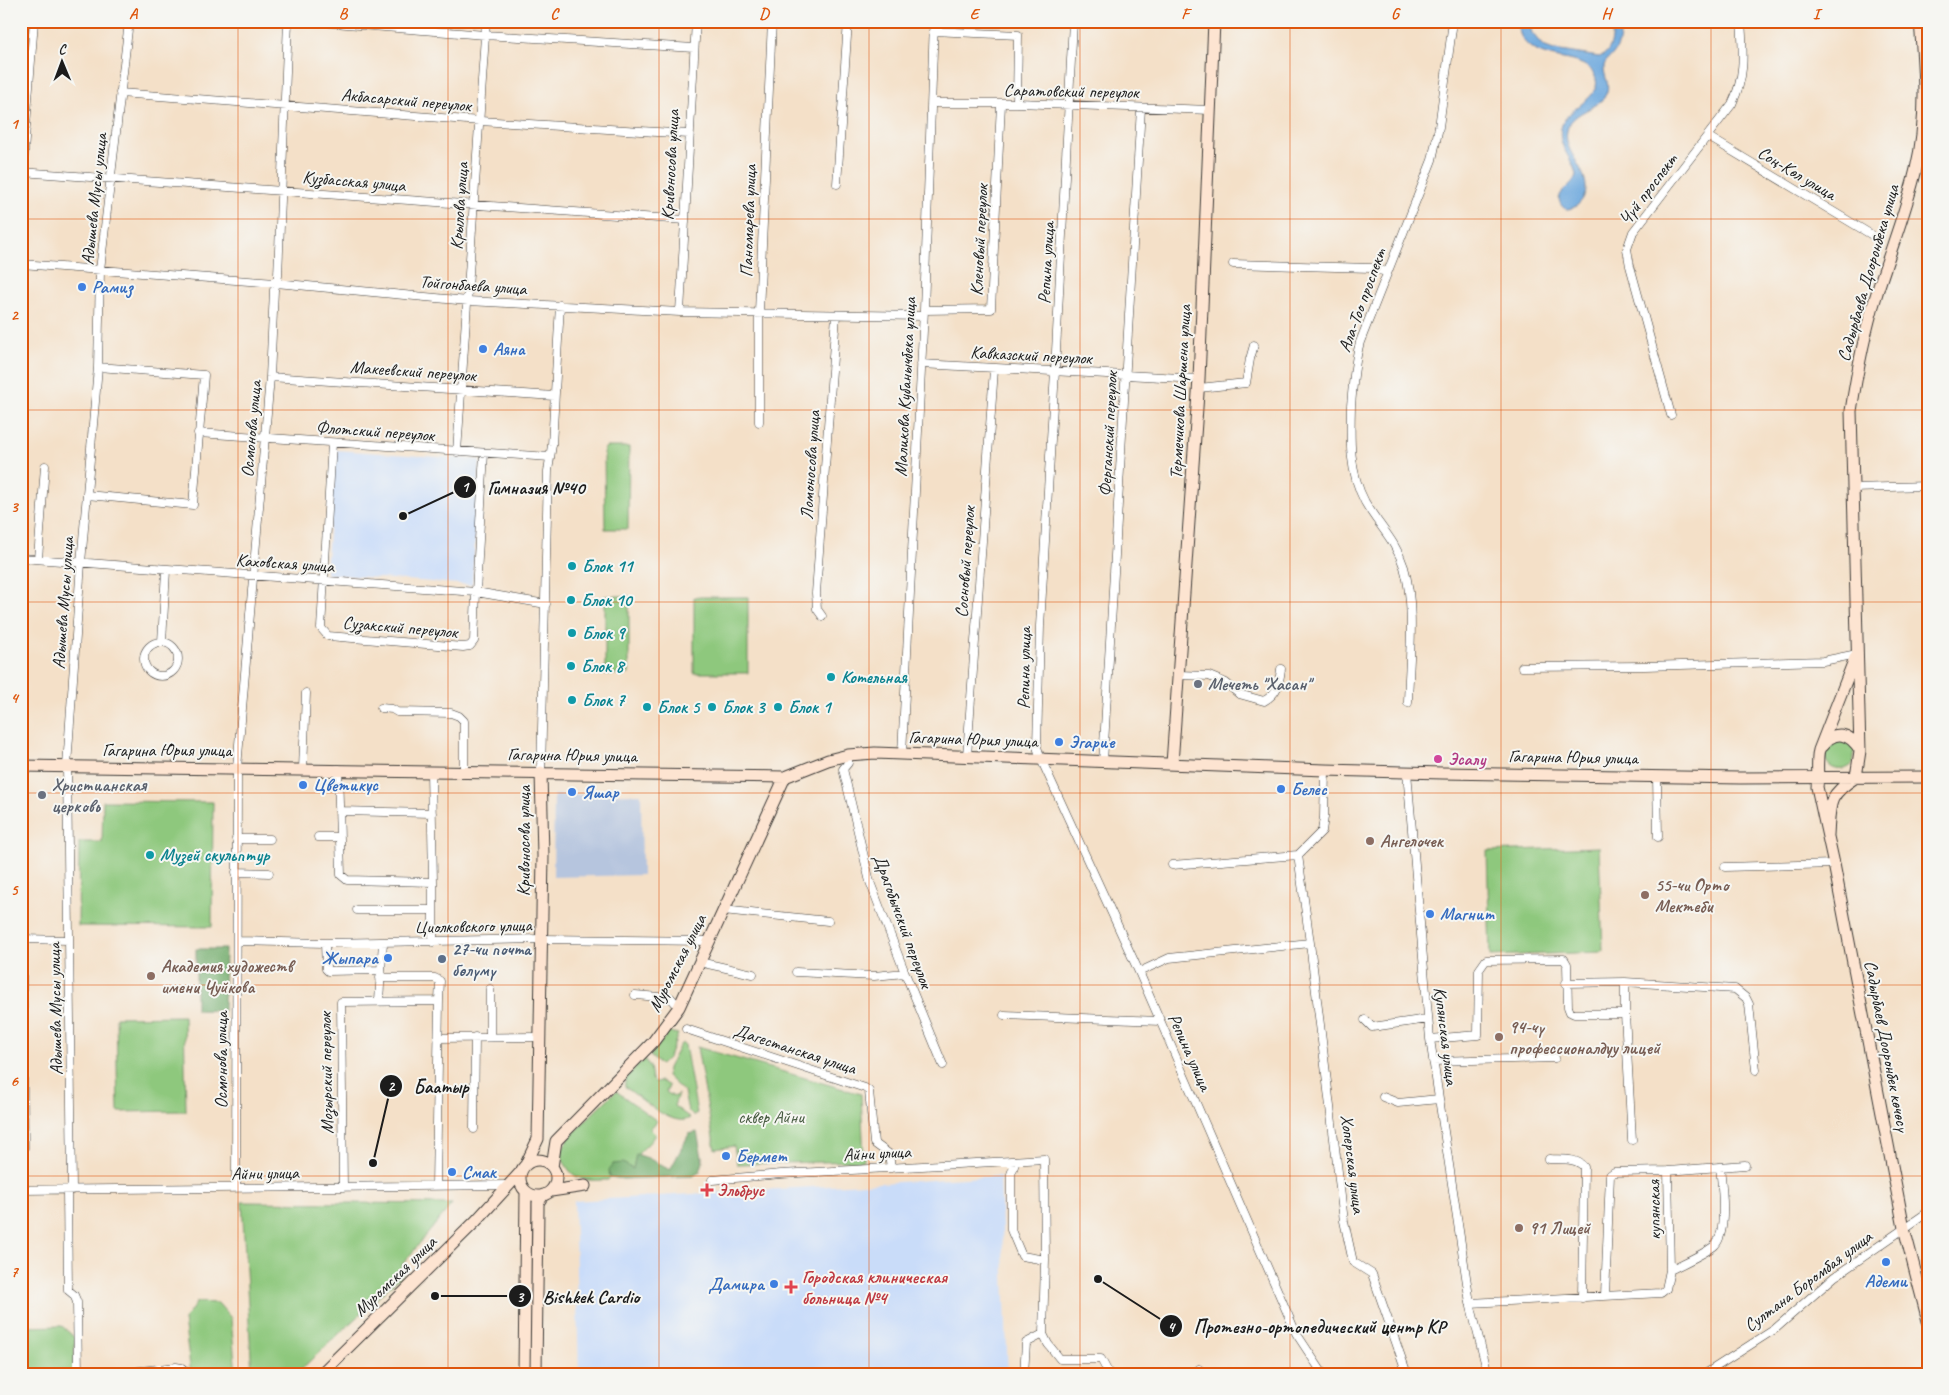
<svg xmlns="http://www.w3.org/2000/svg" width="1949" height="1395" font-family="Caveat,sans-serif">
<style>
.built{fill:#c9dcf9}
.industrial{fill:#b6c5de}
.green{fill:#8ec87d;stroke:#55724c}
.forest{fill:#72ac6c;stroke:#476444}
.water{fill:#6ca7dd;stroke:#44627c}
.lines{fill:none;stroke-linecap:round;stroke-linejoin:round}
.street-casing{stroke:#3c3936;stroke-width:9}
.secondary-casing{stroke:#3c3936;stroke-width:13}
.street{stroke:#fff;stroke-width:8}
.secondary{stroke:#fde4d1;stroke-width:11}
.grid{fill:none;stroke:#de560d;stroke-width:1;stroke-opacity:0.55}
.shop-dot{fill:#3f7fe0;stroke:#f6f6f2;stroke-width:2}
.culture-dot{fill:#0f9aa8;stroke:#f6f6f2;stroke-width:2}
.worship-dot{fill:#6b7280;stroke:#f6f6f2;stroke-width:2}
.hotel-dot{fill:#d1479c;stroke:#f6f6f2;stroke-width:2}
.education-dot{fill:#8d6e63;stroke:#f6f6f2;stroke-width:2}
.service-dot{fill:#5c6f8a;stroke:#f6f6f2;stroke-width:2}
.health-dot{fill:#e0444e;stroke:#f6f6f2;stroke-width:2}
.labels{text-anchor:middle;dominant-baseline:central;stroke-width:4;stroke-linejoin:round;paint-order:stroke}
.street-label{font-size:18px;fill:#1c1c1c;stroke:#f6f6f2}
.shop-label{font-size:18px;font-weight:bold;fill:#366cbe;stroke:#f6f6f2;text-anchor:start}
.culture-label{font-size:18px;font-weight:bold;fill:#0d838f;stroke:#f6f6f2;text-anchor:start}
.worship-label{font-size:18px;font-weight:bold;fill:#5b616d;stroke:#f6f6f2;text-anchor:start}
.hotel-label{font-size:18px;font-weight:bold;fill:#b23c85;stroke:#f6f6f2;text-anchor:start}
.education-label{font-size:18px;font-weight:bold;fill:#785e54;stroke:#f6f6f2;text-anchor:start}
.service-label{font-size:18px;font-weight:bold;fill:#4e5e75;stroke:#f6f6f2;text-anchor:start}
.park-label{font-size:18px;fill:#44583e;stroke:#f6f6f2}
.health-label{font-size:18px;font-weight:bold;fill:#be3a42;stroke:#f6f6f2;text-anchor:start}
.leader{fill:none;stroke:#1c1c1c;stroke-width:2}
.callout-dot{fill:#1c1c1c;stroke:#f6f6f2;stroke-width:2}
.mark-label{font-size:15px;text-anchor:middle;font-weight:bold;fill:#fff}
.callout-label{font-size:19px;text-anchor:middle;font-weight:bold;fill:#1c1c1c;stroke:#f6f6f2;stroke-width:4;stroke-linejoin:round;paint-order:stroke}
.neatline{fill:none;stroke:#de560d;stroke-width:2}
.grid-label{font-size:16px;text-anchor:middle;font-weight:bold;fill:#de560d}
</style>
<rect width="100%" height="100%" fill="#f6f6f2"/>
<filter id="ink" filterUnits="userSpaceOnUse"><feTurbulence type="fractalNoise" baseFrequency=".02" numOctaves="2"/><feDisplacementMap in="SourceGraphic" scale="10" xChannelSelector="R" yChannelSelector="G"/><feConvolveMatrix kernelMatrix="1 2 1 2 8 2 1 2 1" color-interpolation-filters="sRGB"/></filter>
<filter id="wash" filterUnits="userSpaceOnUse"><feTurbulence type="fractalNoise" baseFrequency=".0096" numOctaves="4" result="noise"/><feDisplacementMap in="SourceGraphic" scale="20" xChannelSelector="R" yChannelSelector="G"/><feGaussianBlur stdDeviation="1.12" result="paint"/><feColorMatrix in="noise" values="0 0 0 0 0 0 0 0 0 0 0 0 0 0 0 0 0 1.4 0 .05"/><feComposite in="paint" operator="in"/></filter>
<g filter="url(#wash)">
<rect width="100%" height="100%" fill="#f4e0c8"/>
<path class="built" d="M335 450 480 460 472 585 326 574Z
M1000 1176 1008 1374H579L574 1201Z"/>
<path class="industrial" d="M641 794 642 875 553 877 554 795Z"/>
<path class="green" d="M606 447H629L628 529H605L604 449Z
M605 596H629V674H605Z
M694 597H748V673H694Z
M1838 738 1855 749 1853 764C1839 777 1819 765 1826 747Z
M103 801 213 802 212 927 78 926 79 842H102Z
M1599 847 1603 952 1490 956 1487 851Z
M184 1016 186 1111 118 1112 116 1017Z
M669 1032 678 1034 669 1057 661 1065 650 1056Z
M683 1043 685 1045 697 1113 693 1116 688 1111 684 1092 667 1076 668 1068 680 1045Z
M697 1047 861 1094 864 1161 737 1164 734 1146 715 1149Z
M645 1059 650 1067 652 1079 655 1082 661 1081 669 1086 666 1092 674 1097 678 1094 674 1106 690 1118C673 1129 640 1097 625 1087 623 1076 638 1066 645 1059Z
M616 1091 657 1121 650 1129 655 1134C647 1150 636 1148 633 1169L609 1174 610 1177 608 1180C591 1180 577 1183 567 1167 563 1161 560 1155 563 1148 568 1135 604 1103 616 1091Z
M242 1202 452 1204 402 1265 403 1274 296 1374H252Z
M197 1302 218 1303 231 1318 236 1374H191L184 1320Z
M62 1326 75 1338 74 1374H21V1327Z"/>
<path class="forest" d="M196 949H225L224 1011 196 1010Z
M697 1132 703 1162 700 1172 693 1176 623 1179 610 1177 609 1170 613 1164 623 1163 633 1169 636 1154 648 1158 670 1170 689 1134Z"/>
<path class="water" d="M1517 21H1529L1532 33 1543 46 1554 50 1599 57C1613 53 1614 33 1611 21H1619C1621 32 1621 45 1613 54 1610 58 1605 61 1604 66 1603 76 1612 85 1605 96 1596 110 1574 111 1568 127 1560 150 1586 165 1586 188 1586 204 1563 220 1559 199 1561 188 1573 186 1576 175 1573 158 1557 147 1561 128 1566 105 1607 99 1594 74 1581 50 1521 69 1517 21Z"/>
</g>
<g filter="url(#ink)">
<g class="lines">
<defs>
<path id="street" d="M309 21 485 35 694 48
M1073 21 1055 371 1040 626 1037 747 1041 759 1139 972 1296 1333 1323 1374
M933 31 1018 35 1017 103
M120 93 480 121 689 134
M932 103H1017L1211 110
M1707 136 1872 235
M1922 141 1928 158
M21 172 685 220
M837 184 848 21
M21 191 34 21
M21 264 276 283 468 301 680 312 923 316
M1233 264 1371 268 1387 272
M924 310 991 309 1001 104
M680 312 696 21
M921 364 1199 379
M270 377 554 396
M1199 388 1246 383 1250 359 1254 345
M1671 415 1630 266 1627 249 1633 232 1732 104C1746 75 1743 52 1741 21
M759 422V312L772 21
M198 433 550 457
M332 443 321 628 328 636 463 647 470 646 474 641 476 592 484 453
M457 452 486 21
M1852 488 1928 486
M87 495 193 505 204 375 98 367
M21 558 476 592 546 604
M38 559 45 466
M822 616 817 609 816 593 836 315
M162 642 166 570
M144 659a17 17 0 1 1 34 0a17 17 0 1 1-34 0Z
M1522 667 1645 666 1823 661 1857 654
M1178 675 1209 676 1226 683 1239 694 1264 701C1278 693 1279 684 1281 669
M1408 703C1409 660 1416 608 1404 567 1396 541 1378 525 1365 502 1349 472 1350 440 1351 406 1353 384 1354 364 1360 342L1432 160 1439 127 1453 21
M381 708 392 709 397 712 451 713 459 716 464 721V771
M902 754 924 310 934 21
M848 755V763L843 769 870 882 905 973 943 1065
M967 756 994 369
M1103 762 1141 108
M303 769 306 693
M338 769 341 875 347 880 433 882 431 771
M541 772 548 471 552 445 560 305
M1407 772 1430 1039 1470 1303 1488 1374
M1657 776 1658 837
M339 811 432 813
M318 837H339
M236 839H270
M1298 855 1322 831 1324 817 1325 770
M1172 865 1298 855 1310 943
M1725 867 1834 864
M236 872 269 873
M433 882V942
M357 910H433
M723 910 828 921
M21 939 69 940
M22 939 24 1148
M237 941 325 943 541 939 709 941
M325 943 326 969 328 971 380 970
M699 962 753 974
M796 972 874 976 905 973
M1139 972 1169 958 1310 943 1344 1221 1353 1262 1372 1274 1407 1374
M380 978H435L440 981 439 1001
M1566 983 1625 982 1735 989 1746 998 1749 1004 1756 1070
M490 989V1037
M635 995 671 998 679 1007
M379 1000 383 942
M1625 1014 1632 1140
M1004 1015 1160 1021
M1365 1020 1372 1027 1428 1019
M686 1029 865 1088 869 1091 874 1143 889 1154 891 1168
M438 1038 540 1037
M1430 1039 1478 1035 1479 970 1486 960 1564 959 1567 964 1568 1007 1570 1012 1574 1014H1625V982
M1433 1061 1555 1058
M1383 1097 1398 1103 1439 1099
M474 1129 475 1037
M1549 1159C1560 1160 1576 1157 1584 1167L1582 1298
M712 1180 781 1174 1044 1159 1045 1260 1022 1256 1011 1230V1174L1016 1161
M343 1187 341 1002 439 1001 436 1186
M236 1188 237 768 270 377 274 290 278 276 288 21
M21 1190 509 1185
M67 1190 68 1290 74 1295 77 1302 78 1374
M72 1190 67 766 81 563 98 367 100 270 129 21
M1670 1270 1668 1171 1745 1165
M1605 1296 1610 1175 1614 1172 1668 1171
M1470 1303 1661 1293 1666 1289 1670 1270C1681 1264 1707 1253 1715 1245 1728 1231 1722 1185 1720 1167
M1043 1334 1048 1344 1060 1359H1101L1109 1374
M1199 1369 1200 1374
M114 1374 176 1367 182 1368 187 1374
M1024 1374 1026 1343 1043 1334 1045 1260
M1705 1374 1775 1329 1834 1277 1928 1212"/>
<path id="secondary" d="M1855 658 1819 750C1816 762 1819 775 1817 787L1834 864 1904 1228 1928 1321
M1822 746C1835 729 1850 733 1860 750
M1172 764 1199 379 1214 21
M21 766 785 777 828 760 848 755 875 753 1325 770 1443 773 1740 778 1928 777
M1828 835C1830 803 1827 796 1856 777L1860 751 1851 411C1857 372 1864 334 1876 296 1889 253 1906 212 1916 169 1928 120 1924 71 1920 21
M520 1178a18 18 0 1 1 36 0a18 18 0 1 1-36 0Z
M527 1162 538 1139 543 856 541 772
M552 1167 556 1141 653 1042 679 1007 785 777
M551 1191 585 1186
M321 1374 476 1221 519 1174
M524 1374 526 1192
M536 1374 538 1209V1203L543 1195"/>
</defs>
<use href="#street" class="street-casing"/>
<use href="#secondary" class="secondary-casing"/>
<use href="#street" class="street"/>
<use href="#secondary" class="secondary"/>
</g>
</g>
<path class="grid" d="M238 21V1374M448 21V1374M659 21V1374M869 21V1374M1080 21V1374M1290 21V1374M1501 21V1374M1711 21V1374M21 219H1928M21 410H1928M21 602H1928M21 793H1928M21 985H1928M21 1176H1928"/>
<g class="shop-dot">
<circle cx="82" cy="287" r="5"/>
<circle cx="483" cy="349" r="5"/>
<circle cx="1059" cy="742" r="5"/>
<circle cx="303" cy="785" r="5"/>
<circle cx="1281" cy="789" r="5"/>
<circle cx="572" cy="792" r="5"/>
<circle cx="1430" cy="914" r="5"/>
<circle cx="388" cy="958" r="5"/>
<circle cx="726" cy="1156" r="5"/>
<circle cx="452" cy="1172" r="5"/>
<circle cx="1886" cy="1262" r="5"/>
<circle cx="774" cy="1284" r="5"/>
</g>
<g class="culture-dot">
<circle cx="572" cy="566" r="5"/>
<circle cx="571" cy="600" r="5"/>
<circle cx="572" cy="633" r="5"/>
<circle cx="571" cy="666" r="5"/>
<circle cx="831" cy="677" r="5"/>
<circle cx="572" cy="700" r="5"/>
<circle cx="647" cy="707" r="5"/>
<circle cx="712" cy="707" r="5"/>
<circle cx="778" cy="707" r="5"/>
<circle cx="150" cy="855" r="5"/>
</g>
<g class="worship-dot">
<circle cx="1198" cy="684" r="5"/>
<circle cx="42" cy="795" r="5"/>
</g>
<circle class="hotel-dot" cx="1438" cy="759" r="5"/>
<g class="education-dot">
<circle cx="1370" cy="841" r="5"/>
<circle cx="1645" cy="895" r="5"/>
<circle cx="151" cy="976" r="5"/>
<circle cx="1499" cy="1037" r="5"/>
<circle cx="1519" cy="1228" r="5"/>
</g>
<circle class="service-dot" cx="442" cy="959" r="5"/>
<g class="health-dot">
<path d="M704.5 1182.5h5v5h5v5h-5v5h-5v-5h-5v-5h5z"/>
<path d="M788.5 1279.5h5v5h5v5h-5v5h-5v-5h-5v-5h5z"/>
</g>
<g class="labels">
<g class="street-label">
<text transform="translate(1071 91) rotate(1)">Саратовский переулок</text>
<text transform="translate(406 100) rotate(5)">Акбасарский переулок</text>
<text transform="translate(670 165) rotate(-87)">Кривоносова улица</text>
<text transform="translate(1797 173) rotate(31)">Соң-Көл улица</text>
<text transform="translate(354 181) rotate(5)">Кузбасская улица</text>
<text transform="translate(1648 189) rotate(-53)">Чүй проспект</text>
<text transform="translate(94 199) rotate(-84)">Адышева Мусы улица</text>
<text transform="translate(459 206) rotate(-86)">Крылова улица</text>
<text transform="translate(748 221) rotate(-88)">Паномарева улица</text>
<text transform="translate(979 240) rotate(-87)">Кленовый переулок</text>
<text transform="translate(1046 263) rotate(-87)">Репина улица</text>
<text transform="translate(1868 273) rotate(-74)">Садырбаева Дооронбека улица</text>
<text transform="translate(473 285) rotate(4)">Тойгонбаева улица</text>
<text transform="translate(1362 300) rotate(-70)">Ала-Тоо проспект</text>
<text transform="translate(1031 355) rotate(3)">Кавказский переулок</text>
<text transform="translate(413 371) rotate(4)">Макеевский переулок</text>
<text transform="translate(905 387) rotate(-87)">Маликова Кубанычбека улица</text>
<text transform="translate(1180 392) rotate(-87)">Термечикова Шаршена улица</text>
<text transform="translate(251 429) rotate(-85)">Осмонова улица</text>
<text transform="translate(375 431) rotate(4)">Флотский переулок</text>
<text transform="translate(1108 434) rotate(-87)">Ферганский переулок</text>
<text transform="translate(810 465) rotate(-86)">Ломоносова улица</text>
<text transform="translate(965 562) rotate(-86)">Сосновый переулок</text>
<text transform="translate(285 563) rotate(4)">Каховская улица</text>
<text transform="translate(63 603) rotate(-86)">Адышева Мусы улица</text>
<text transform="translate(400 627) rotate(5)">Сузакский переулок</text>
<text transform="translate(1024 668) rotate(-89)">Репина улица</text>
<text transform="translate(973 739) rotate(2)">Гагарина Юрия улица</text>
<text x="167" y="750">Гагарина Юрия улица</text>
<text transform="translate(572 755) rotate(1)">Гагарина Юрия улица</text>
<text transform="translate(1573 757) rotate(1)">Гагарина Юрия улица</text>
<text transform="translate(524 841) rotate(-90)">Кривоносова улица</text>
<text transform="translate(903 921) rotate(70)">Драгобычский переулок</text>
<text transform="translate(473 926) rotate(-1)">Циолковского улица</text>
<text transform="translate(677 963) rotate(-63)">Муромская улица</text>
<text transform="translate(55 1009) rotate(-91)">Адышева Мусы улица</text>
<text transform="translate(1446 1036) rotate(83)">Купянская улица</text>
<text transform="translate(1887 1046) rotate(79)">Садырбаев Дооронбек көчөсү</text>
<text transform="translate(795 1049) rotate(18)">Дагестанская улица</text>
<text transform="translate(1190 1052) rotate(66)">Репина улица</text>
<text transform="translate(221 1060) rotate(-90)">Осмонова улица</text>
<text transform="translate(326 1073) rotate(-91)">Мозырский переулок</text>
<text transform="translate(877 1153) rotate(-3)">Айни улица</text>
<text transform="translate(1353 1164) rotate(83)">Хоперская улица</text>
<text transform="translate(265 1173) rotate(-1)">Айни улица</text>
<text transform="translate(1654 1210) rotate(-91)">купянская</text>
<text transform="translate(395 1276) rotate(-44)">Муромская улица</text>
<text transform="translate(1808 1281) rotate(-37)">Султана Боромбая улица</text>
</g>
<g class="shop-label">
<text x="92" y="287">Рамиз</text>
<text x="493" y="349">Аяна</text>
<text x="1069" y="742">Эгарие</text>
<text x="313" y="785">Цветикус</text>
<text x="1291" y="789">Белес</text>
<text x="582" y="792">Яшар</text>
<text x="1440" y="914">Магнит</text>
<text x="378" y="958" text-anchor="end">Жыпара</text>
<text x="736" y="1156">Бермет</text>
<text x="462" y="1172">Смак</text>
<text x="1886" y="1281" text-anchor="middle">Адеми</text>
<text x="764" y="1284" text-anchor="end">Дамира</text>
</g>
<g class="culture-label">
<text x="582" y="566">Блок 11</text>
<text x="581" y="600">Блок 10</text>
<text x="582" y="633">Блок 9</text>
<text x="581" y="666">Блок 8</text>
<text x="841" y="677">Котельная</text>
<text x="582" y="700">Блок 7</text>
<text x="657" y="707">Блок 5</text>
<text x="722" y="707">Блок 3</text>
<text x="788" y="707">Блок 1</text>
<text x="160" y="855">Музей скульптур</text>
</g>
<g class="worship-label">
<text x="1208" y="684">Мечеть "Хасан"</text>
<text x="52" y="785">Христианская<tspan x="52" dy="21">церковь</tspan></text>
</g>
<g class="hotel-label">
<text x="1448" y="759">Эсалу</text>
</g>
<g class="education-label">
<text x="1380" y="841">Ангелочек</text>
<text x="1655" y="885">55-чи Орто<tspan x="1655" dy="21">Мектеби</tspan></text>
<text x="161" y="966">Академия художеств<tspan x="161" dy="21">имени Чуйкова</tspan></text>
<text x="1509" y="1027">94-чү<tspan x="1509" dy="21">профессионалдуу лицей</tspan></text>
<text x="1529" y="1228">91 Лицей</text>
</g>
<g class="service-label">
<text x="452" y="949">27-чи почта<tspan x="452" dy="21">бөлүмү</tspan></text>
</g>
<g class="park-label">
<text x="771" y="1117">сквер Айни</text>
</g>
<g class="health-label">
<text x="717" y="1190">Эльбрус</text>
<text x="802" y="1277">Городская клиническая<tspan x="802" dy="21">больница №4</tspan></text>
</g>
</g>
<path class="leader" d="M403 516L465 487M373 1163L391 1086M435 1296L520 1296M1098 1279L1171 1326"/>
<g class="callout-dot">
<circle cx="403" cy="516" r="5"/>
<circle cx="373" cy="1163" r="5"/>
<circle cx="435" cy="1296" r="5"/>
<circle cx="1098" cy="1279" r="5"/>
<circle cx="465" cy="487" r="12"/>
<circle cx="391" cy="1086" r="12"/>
<circle cx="520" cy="1296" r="12"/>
<circle cx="1171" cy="1326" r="12"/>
</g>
<g class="mark-label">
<text x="465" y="492">1</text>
<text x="391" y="1091">2</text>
<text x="520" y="1302">3</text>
<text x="1171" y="1332">4</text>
</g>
<g class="callout-label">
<text x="536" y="494">Гимназия №40</text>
<text x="441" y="1093">Баатыр</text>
<text x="591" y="1303">Bishkek Cardio</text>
<text x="1320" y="1333">Протезно-ортопедический центр КР</text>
</g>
<rect width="1949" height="1395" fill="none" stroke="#f6f6f2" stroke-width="55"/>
<g transform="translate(62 62) rotate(359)" stroke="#f6f6f2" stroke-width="4" paint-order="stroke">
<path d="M0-4L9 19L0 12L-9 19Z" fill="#1c1c1c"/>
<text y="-8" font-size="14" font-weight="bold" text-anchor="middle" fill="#1c1c1c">С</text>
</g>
<rect x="28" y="28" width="1894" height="1340" class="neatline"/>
<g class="grid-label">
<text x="133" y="19">A</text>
<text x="343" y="19">B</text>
<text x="554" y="19">C</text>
<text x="764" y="19">D</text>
<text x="974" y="19">E</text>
<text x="1185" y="19">F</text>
<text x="1395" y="19">G</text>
<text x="1606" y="19">H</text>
<text x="1816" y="19">I</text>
<text x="14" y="129">1</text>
<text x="14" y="320">2</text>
<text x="14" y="512">3</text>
<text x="14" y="703">4</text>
<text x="14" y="895">5</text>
<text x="14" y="1086">6</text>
<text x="14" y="1277">7</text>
</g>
</svg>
